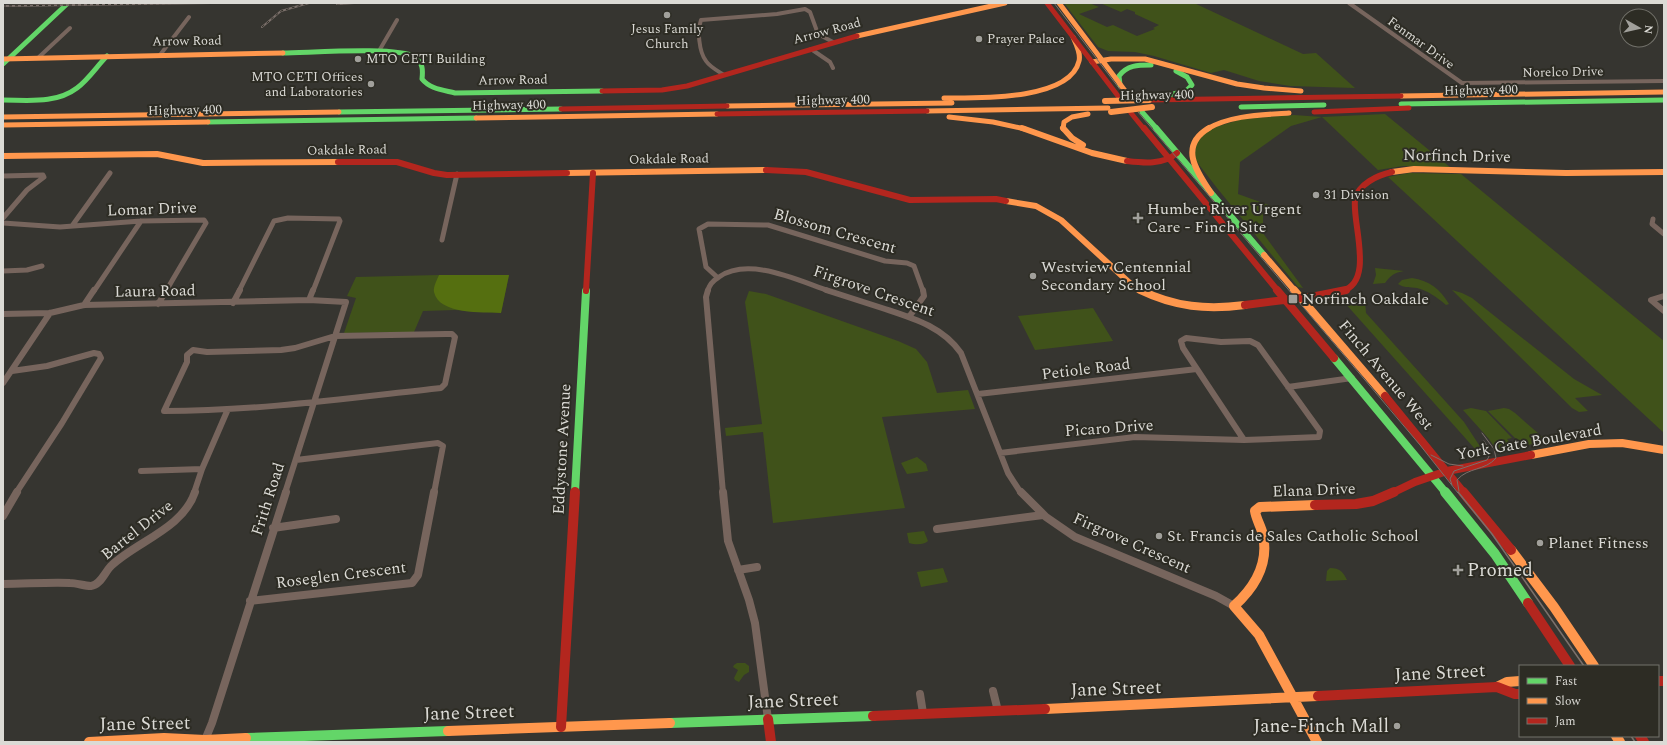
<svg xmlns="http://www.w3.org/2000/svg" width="1667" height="745" font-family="Spectral,serif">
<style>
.green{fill:#40521a}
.forest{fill:#556f10}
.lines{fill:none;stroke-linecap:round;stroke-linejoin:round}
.street-far3{stroke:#77655d;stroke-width:4}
.street-far2{stroke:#77655d;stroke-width:5}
.street-far1{stroke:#77655d;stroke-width:6}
.street{stroke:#77655d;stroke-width:8}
.fast-far3{stroke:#63d668;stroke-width:5}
.fast-far2{stroke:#63d668;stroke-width:6}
.fast-far1{stroke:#63d668;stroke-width:8}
.fast{stroke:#63d668;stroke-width:10}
.slow-far3{stroke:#ff974d;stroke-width:5}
.slow-far2{stroke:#ff974d;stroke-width:6}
.slow-far1{stroke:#ff974d;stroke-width:8}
.slow{stroke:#ff974d;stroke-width:10}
.jam-far3{stroke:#b3261e;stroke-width:5}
.jam-far2{stroke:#b3261e;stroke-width:6}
.jam-far1{stroke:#b3261e;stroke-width:8}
.jam{stroke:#b3261e;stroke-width:10}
.tram-far1{stroke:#7b706b;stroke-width:1}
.tram{stroke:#7b706b;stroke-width:1.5}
.rail-casing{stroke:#7b706b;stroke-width:2}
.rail{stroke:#2d2c24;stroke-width:1;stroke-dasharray:3;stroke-linecap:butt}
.slow-bridge{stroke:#ff974d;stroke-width:6}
.poi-dot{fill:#a1a09b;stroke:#2d2c24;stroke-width:1.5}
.labels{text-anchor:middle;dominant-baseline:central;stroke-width:4;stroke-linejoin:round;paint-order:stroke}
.far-poi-label{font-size:13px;fill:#dbdad5;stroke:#2d2c24;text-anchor:start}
.far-street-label{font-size:13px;fill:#dbdad5;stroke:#2d2c24}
.street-label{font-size:16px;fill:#dbdad5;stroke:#2d2c24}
.poi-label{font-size:16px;fill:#dbdad5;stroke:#2d2c24;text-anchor:start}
.near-poi-label{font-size:19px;fill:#dbdad5;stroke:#2d2c24;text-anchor:start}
.near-street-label{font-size:19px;fill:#dbdad5;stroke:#2d2c24}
</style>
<rect width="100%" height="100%" fill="#363530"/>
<path class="green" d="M1064 3H1089L1099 7 1079 14 1107 27 1113 25 1137 36 1155 29 1153 28 1159 25 1135 14V12L1127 9 1121 12 1100 3H1194L1303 54 1316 53 1355 88 1290 86 1259 81 1224 70 1211 73 1154 56 1135 52 1108 51 1098 47Z
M1385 114 1451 168 1403 166 1378 170 1322 117 1291 126 1240 162 1238 194 1274 207 1272 210 1263 209V226L1257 225 1303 288 1298 287 1217 188 1200 166 1196 160 1195 154 1196 143 1209 129 1242 119 1294 115 1322 117Z
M1409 173 1461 174 1664 341V433L1388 177Z
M1375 268 1404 271C1394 273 1391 275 1385 283L1373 284 1376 275Z
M439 275H509L501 313 455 310 423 311 414 332 344 333 356 298 347 296 356 277Z
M1412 278C1430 281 1440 289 1449 304L1446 305C1437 297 1428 291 1417 288 1410 287 1404 288 1398 284L1402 280Z
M1452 290 1462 293 1472 298 1574 379 1602 395 1575 398 1588 411 1579 412 1572 408Z
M749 291 766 294 898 341 916 349 927 362 937 393 968 390 975 409 882 417 905 508 773 523 763 432 726 436 725 428 762 424 745 302Z
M1362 295 1365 301 1366 313 1464 422 1481 448 1475 449 1344 302Z
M1093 308 1113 341 1035 350 1018 316Z
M1471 408 1486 411 1512 438 1507 439 1515 448 1497 451 1489 439 1463 410Z
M1504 408 1509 409 1515 413 1547 441 1523 446 1488 411Z
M917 457 926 464 928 471 907 474 901 463Z
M924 531 928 541C924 545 915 545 909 543L907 533Z
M943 568 948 582 921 587 917 572Z
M1330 568C1340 568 1343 572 1347 580L1326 581 1327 571Z
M737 663H745L749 666V672L744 675 739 682 735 680 734 678 738 670 733 667 734 665Z"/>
<path class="forest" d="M439 275H509L501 313C483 312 439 315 434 292 433 287 437 280 439 275Z"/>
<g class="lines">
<path class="street-far3" d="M1349 3 1462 83 1664 81
M811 49 830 62 833 68
M379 51 397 20
M160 55 189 17
M39 57 70 28
M724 75C718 71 710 67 706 61 699 52 697 30 701 20L777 14 805 9 810 12 818 34 833 42"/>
<path class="street-far2" d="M3 176 43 175 44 177 27 190 3 218
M1653 219 1652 224 1664 234
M3 223 60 227 141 221 204 220 206 223 166 291
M72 226 110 173
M442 240 457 174
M3 271 27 270 42 266
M717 277 706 267 699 229 708 224 768 225 885 261 907 263 914 266 923 291
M94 291 141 221
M239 291 274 221 288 218 339 219 340 221 313 291
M708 291C709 284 714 280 719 277 749 256 799 281 829 291"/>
<path class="street-far1" d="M708 290 706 297 723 493
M826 290C845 296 863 302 882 308 912 318 942 326 961 353L1008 473 1021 493
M1664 296 1651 300 1664 311
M309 300 313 290
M233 303 240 290
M158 304 167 290
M84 305 94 290
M3 314 50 313 84 305 309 300 346 302 285 493
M909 317 924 296 923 290
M446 334H452L455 337 445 384 441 388C349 398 257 411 164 411L187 362V355L193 350 207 352 281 350 295 348 335 336Z
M1186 338 1221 342 1250 341 1258 345 1320 431 1319 437 1244 440 1183 348 1181 341Z
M12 371 47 366 94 353 99 354 101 358 62 423 16 493
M3 383 50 313
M1288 387 1352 378
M978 394 1197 369
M1000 453 1135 437 1244 440
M296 460 438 443 443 446 434 493
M141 471 202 469
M194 493 202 469 228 409"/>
<path class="street" d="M723 492 728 541 749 600 755 623 768 719
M1021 492 1046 517 1075 537 1216 596 1234 606
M3 516 17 492
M273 528 336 519
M937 529 1043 515
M738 570 757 567
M3 584C25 584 48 582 70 583 77 583 84 586 91 586 101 585 105 571 112 565 138 541 183 528 195 492
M250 601 412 583 418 575 434 492
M993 691 998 711
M920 694 923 713
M205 740 212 723 286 492"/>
<path class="fast-far3" d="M283 53C308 53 397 46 415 57 423 63 423 70 422 79 430 89 443 90 455 93L602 91
M3 64 68 3
M1120 85 1119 76C1127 65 1138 65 1151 65
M1169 95 1186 91 1192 85 1187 77 1176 71
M3 100C28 100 56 104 77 88 89 79 97 66 107 56
M1401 104 1664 100
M1241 107 1324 105
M339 112 561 109
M1142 112 1157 129
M208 122 476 118"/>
<path class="fast-far2" d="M1156 128 1264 255"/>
<path class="fast-far1" d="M1334 358 1446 493
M575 492 586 291"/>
<path class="fast" d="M1445 492 1495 554 1528 603
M670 723 873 716
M246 738 448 731"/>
<path class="slow-far3" d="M1059 3 1129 96
M857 36 1005 3
M3 59 283 53
M1092 62 1111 59H1145L1237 84 1264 88 1301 91
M1401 96 1664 92
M944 98C976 98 1070 101 1079 61 1081 53 1076 44 1073 37
M727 106 952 103
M927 111 1108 108
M3 117 339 112
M949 117 993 122 1025 129
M476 118 717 114
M3 125 208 122
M1063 129 1064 122 1072 117 1088 114
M1207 129C1231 115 1262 115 1289 113"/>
<path class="slow-far2" d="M1022 128 1092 153 1127 161
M1063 128 1072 138 1083 145
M1209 128C1178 146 1197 172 1211 193
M3 156 157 154 203 163 338 162
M1392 172 1414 169 1566 173 1664 172
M567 173 766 170
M1006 201 1036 206 1061 220 1133 286 1142 291
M1264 255 1295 291"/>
<path class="slow-far1" d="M1140 290C1175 307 1207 310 1245 305
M1294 290 1385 396
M1531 455 1589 444 1622 443 1664 450"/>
<path class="slow" d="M1315 505 1260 507 1255 511C1256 519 1261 526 1263 535 1269 564 1255 587 1234 606L1259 635 1317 742
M1511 550 1554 607 1594 666
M1497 687 1507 682 1520 681
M1045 709 1318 696
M448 731 670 723
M1616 736 1620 742
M89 742 164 738 205 740 246 738"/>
<path class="jam-far3" d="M1047 3 1118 96
M602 91 662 90 687 86 857 36
M1149 100 1401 96
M561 109 727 106
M1314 112 1409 108
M1131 113 1144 129
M717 114 927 111"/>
<path class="jam-far2" d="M1144 128 1278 291
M1127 161C1144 163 1163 165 1177 153
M338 162H397L434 173 447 175 567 173
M766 170 806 172 910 200 996 199 1006 201
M586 291 593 173
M1342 291C1375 282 1352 223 1355 200 1358 184 1378 175 1392 172"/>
<path class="jam-far1" d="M1277 290 1334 358
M1245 305 1316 296 1346 290
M1385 396 1464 493
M1392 493 1415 482 1447 471 1531 455"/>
<path class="jam" d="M1463 492 1511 550
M1315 505 1356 504 1373 501 1394 492
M1528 603 1570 666
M1658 681H1664
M1318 696 1497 687 1515 694H1520
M873 716 1045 709
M768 719 771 742
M561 727 575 492
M1640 736 1644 742"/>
<path class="tram-far1" d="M1054 3 1125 96
M1138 112 1420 445 1458 493
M1431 455 1449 464 1463 466
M1452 485 1450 479 1454 471 1487 460C1492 453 1488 448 1484 441
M1459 491 1457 480C1468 467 1485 471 1496 458L1494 449 1482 433"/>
<path class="tram" d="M1458 492 1492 534 1584 666
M1631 736 1635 742"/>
<defs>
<path id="rail" d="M337 4 354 3
M3 6 211 3
M262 27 281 11 309 3"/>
</defs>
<use href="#rail" class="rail-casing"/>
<use href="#rail" class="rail"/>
<path class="slow-bridge" d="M1105 101 1149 100
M1111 112 1152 107"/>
</g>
<g class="poi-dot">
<circle cx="667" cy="15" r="4"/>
<circle cx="979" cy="39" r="4"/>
<circle cx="358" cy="59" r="4"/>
<circle cx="371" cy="84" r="4"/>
<circle cx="1316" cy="195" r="4"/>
<path d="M1136 212h4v4h4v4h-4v4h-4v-4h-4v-4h4z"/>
<circle cx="1033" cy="276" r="4"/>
<rect x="1288" y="294" width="10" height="10" rx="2"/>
<circle cx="1159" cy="536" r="4"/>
<circle cx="1540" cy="543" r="4"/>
<path d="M1456 564h4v4h4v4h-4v4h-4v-4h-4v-4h4z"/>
<circle cx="1397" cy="726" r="4"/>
</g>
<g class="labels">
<g class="far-poi-label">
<text x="667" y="29" text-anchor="middle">Jesus Family<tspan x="667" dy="15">Church</tspan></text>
<text x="987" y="39">Prayer Palace</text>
<text x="366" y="59">MTO CETI Building</text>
<text x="363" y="77" text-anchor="end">MTO CETI Offices<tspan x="363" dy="15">and Laboratories</tspan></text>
<text x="1324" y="195">31 Division</text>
</g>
<g class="far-street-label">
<text transform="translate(827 31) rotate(-15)">Arrow Road</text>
<text transform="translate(187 41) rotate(-1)">Arrow Road</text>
<text transform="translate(1421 43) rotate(36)">Fenmar Drive</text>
<text transform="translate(1563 72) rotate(-1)">Norelco Drive</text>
<text transform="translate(513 80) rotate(-1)">Arrow Road</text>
<text transform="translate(1481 90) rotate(-1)">Highway 400</text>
<text transform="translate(1157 95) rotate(-1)">Highway 400</text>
<text transform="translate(833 100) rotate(-1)">Highway 400</text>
<text transform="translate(509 105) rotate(-1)">Highway 400</text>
<text transform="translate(185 110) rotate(-1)">Highway 400</text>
<text transform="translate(347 150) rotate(-1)">Oakdale Road</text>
<text transform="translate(669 159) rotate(-1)">Oakdale Road</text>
</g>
<g class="street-label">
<text transform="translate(1457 156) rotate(1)">Norfinch Drive</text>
<text transform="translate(152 209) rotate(-2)">Lomar Drive</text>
<text transform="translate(835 231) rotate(16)">Blossom Crescent</text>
<text transform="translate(155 291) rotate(-1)">Laura Road</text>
<text transform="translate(874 291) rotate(19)">Firgrove Crescent</text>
<text transform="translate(1086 369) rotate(-7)">Petiole Road</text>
<text transform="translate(1386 375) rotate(50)">Finch Avenue West</text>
<text transform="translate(1109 428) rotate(-4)">Picaro Drive</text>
<text transform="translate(1529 442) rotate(-10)">York Gate Boulevard</text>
<text transform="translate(562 449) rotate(-87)">Eddystone Avenue</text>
<text transform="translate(1314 490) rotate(-2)">Elana Drive</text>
<text transform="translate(268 499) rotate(-72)">Frith Road</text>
<text transform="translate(137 530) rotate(-38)">Bartel Drive</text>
<text transform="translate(1132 543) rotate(24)">Firgrove Crescent</text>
<text transform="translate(341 575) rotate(-7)">Roseglen Crescent</text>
</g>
<g class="poi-label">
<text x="1147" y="209">Humber River Urgent<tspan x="1147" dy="18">Care - Finch Site</tspan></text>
<text x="1041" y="267">Westview Centennial<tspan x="1041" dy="18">Secondary School</tspan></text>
<text x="1302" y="299">Norfinch Oakdale</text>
<text x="1167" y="536">St. Francis de Sales Catholic School</text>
<text x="1548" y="543">Planet Fitness</text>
</g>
<g class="near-poi-label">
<text x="1467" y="570">Promed</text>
<text x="1389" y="726" text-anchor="end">Jane-Finch Mall</text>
</g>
<g class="near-street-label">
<text transform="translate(1440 673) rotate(-3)">Jane Street</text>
<text transform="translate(1116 689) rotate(-2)">Jane Street</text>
<text transform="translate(793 701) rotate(-2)">Jane Street</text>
<text transform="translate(469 713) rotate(-2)">Jane Street</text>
<text transform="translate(145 724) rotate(-1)">Jane Street</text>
</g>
</g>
<rect width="1667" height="745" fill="none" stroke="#dbdad5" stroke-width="8"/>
<rect x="1519" y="665" width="140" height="72" fill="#2d2c24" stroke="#73726b"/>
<rect x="1527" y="678" width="20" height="6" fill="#63d668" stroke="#73726b"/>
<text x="1555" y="685" font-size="12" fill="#dbdad5">Fast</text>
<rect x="1527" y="698" width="20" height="6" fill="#ff974d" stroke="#73726b"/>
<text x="1555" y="705" font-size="12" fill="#dbdad5">Slow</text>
<rect x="1527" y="718" width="20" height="6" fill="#b3261e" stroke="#73726b"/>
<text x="1555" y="725" font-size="12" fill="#dbdad5">Jam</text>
<g transform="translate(1639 28) rotate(98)"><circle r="19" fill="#2d2c24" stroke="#73726b"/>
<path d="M0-3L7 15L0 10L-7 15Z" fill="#a1a09b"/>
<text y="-6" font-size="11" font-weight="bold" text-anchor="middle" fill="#dbdad5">N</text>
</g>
</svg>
